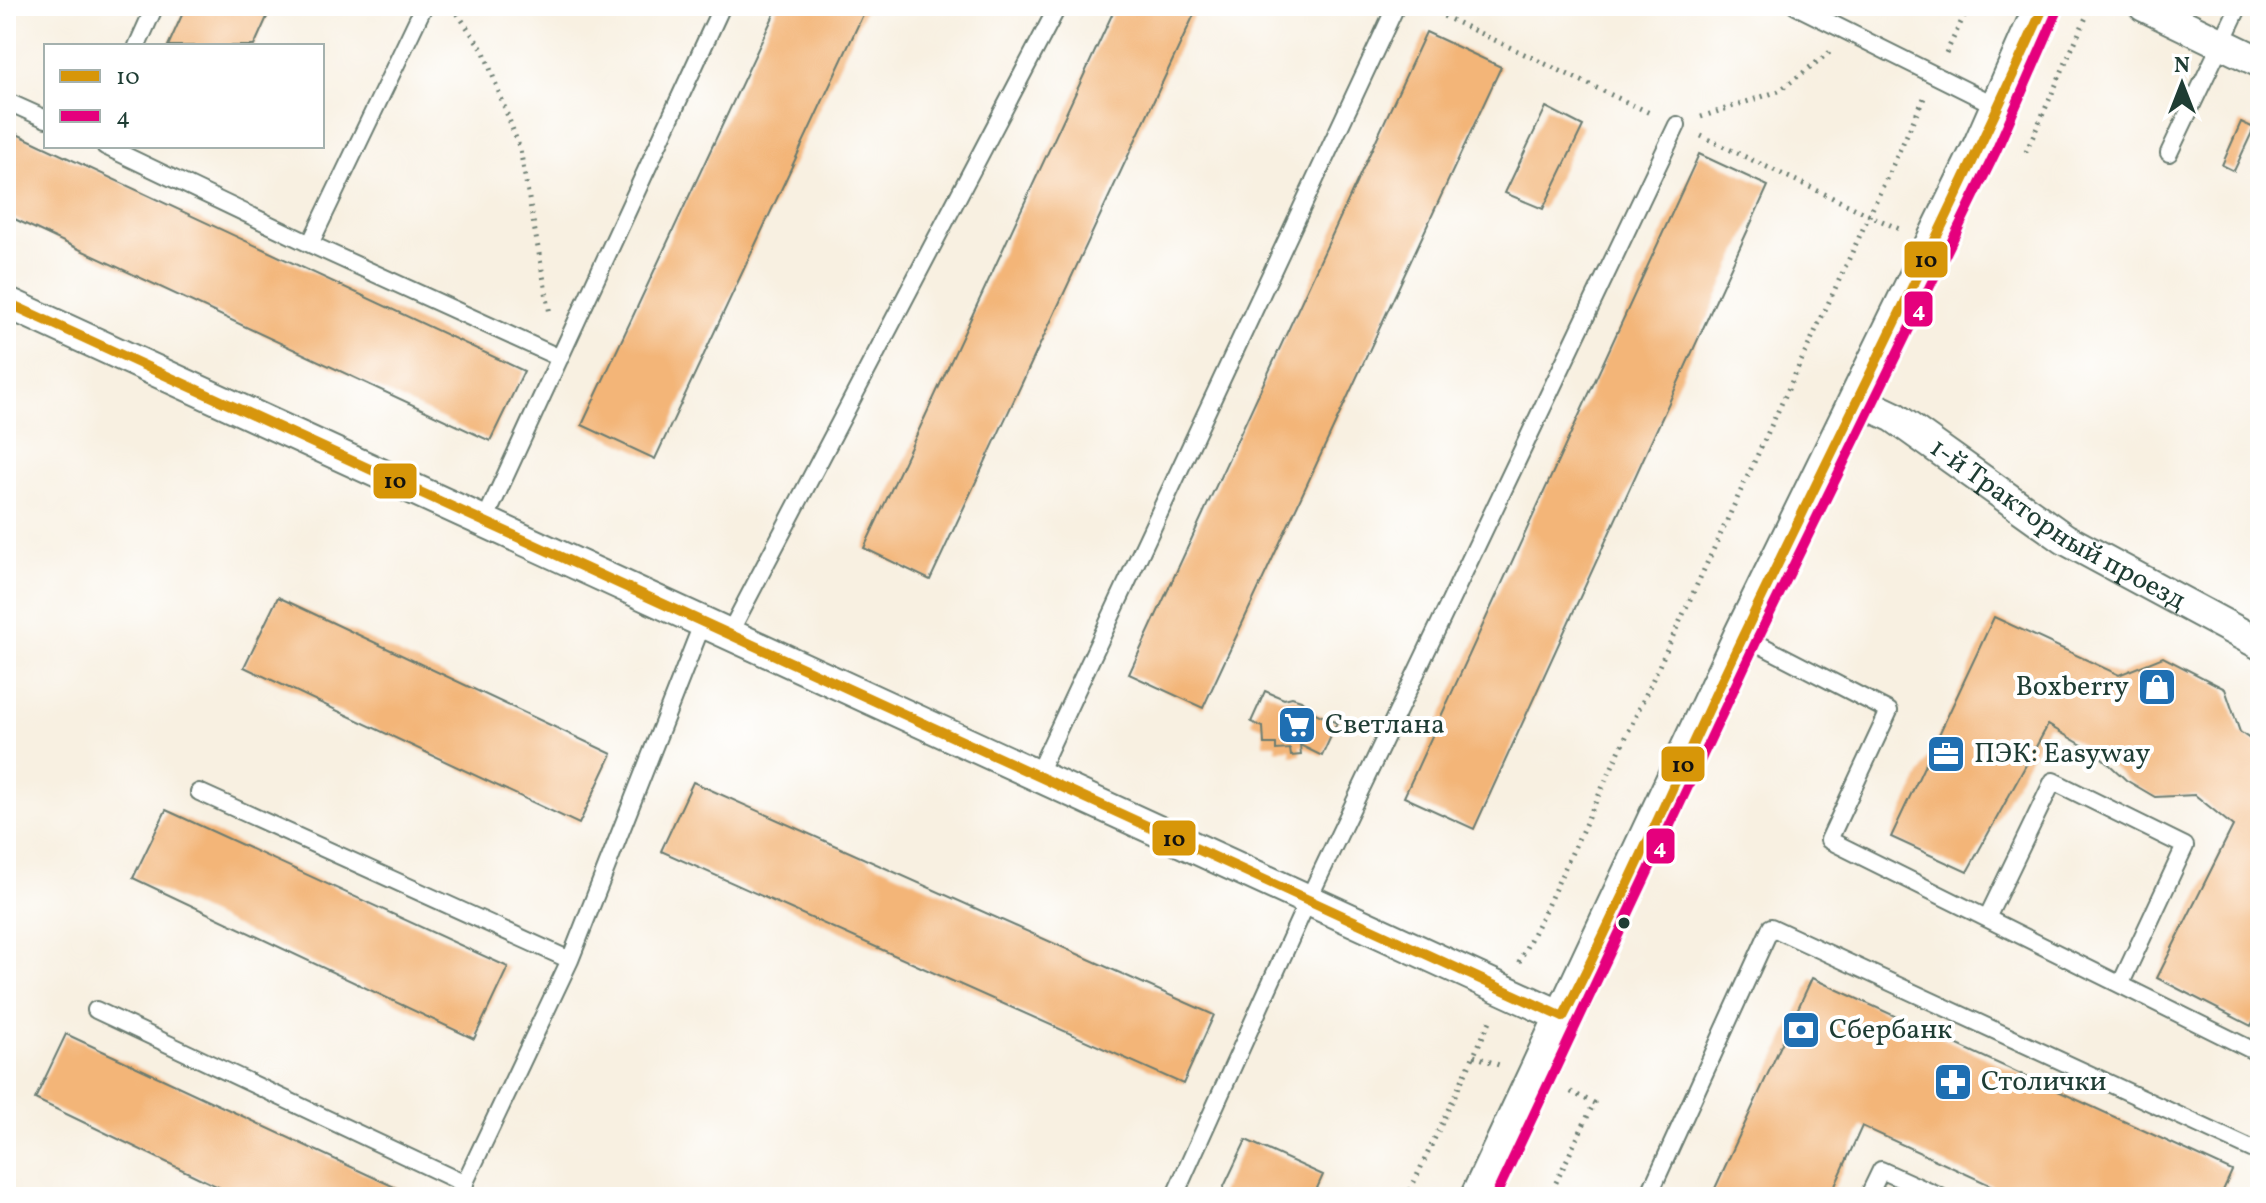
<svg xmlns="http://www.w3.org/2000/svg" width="2266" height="1203" font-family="Vollkorn,serif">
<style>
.building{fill:#f3b578}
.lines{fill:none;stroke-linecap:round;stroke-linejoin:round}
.service-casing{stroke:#6b7c71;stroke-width:20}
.minor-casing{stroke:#6b7c71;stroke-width:34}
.tertiary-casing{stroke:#6b7c71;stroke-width:42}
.path{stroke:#6b7c71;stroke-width:5;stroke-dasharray:2 6;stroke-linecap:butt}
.service{stroke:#fff;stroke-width:16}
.minor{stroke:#fff;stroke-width:30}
.tertiary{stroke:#fff;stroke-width:38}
.bus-1-casing{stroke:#fff;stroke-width:16}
.bus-2-casing{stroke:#fff;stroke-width:16}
.bus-1{stroke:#d79608;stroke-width:10}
.bus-2{stroke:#e5007d;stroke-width:10}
.bus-dot{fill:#1f3d34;stroke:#fff;stroke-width:3}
.labels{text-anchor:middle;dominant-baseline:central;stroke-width:8;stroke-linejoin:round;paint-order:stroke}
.street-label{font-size:28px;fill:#1f3d34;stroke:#fff}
.poi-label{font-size:28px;fill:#1f3d34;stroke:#fff;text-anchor:start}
.line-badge{stroke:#fff;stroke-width:3}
.badge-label{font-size:22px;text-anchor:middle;font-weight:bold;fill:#fff}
.pale-badge-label{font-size:22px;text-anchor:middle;font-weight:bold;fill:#111}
</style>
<rect width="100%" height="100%" fill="#fff"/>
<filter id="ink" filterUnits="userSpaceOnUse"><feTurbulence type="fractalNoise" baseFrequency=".0125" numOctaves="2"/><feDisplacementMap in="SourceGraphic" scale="16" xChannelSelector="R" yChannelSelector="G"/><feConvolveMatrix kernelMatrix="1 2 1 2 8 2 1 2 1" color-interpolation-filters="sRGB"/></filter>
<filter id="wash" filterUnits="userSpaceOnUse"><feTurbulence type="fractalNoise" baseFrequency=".006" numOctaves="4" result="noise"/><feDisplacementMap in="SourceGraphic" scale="32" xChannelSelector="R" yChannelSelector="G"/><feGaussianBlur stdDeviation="1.8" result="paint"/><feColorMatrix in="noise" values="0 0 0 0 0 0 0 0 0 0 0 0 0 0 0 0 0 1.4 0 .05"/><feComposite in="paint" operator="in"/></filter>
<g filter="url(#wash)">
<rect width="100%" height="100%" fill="#f8f0e1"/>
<g id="blocks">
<path class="building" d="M186 6H272L254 46H168Z
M778 6H867L655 459 582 425Z
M1116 6H1198L930 580 864 548Z
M1426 32 1501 67 1203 708 1129 674Z
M1546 107 1583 126 1543 209 1505 193Z
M2241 122 2254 128 2234 171 2222 165Z
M6 129 524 371 490 441 6 215Z
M1699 154 1768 186 1474 829 1404 797Z
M278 597 612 754 579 824 244 667Z
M1994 617 2119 675 2163 657 2225 689 2240 732 2260 746V1008L2251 1026 2157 978 2233 826 2195 795 2155 797 2126 780 2099 755 2048 725 1967 872 1891 837Z
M1265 691 1284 699 1292 697 1301 700 1315 713 1337 723 1322 756 1300 745 1301 755 1291 756 1290 749 1276 750V744H1264L1263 727 1251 722Z
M693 782 1214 1015 1183 1084 661 851Z
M166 810 508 967 474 1039 133 878Z
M1812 978 2232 1171 2220 1197H2016L1862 1126 1830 1197H1711Z
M66 1034 403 1191 400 1197H239L35 1099Z
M1246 1140 1323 1175 1313 1197H1219Z"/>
</g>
</g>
<g filter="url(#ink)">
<use href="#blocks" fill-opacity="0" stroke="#6b7c71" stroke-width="2"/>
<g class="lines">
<defs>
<path id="service" d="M1796 6 1999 107
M137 46 155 6
M6 101 46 119
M105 146 310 244 560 358
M2169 153 2239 6
M310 244 424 6
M484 522 722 6
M729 634 1058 6
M1743 636 1889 711 1829 840 2260 1054
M1037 775 1396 6
M199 792 570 960
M1987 918 2053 781 2185 846 2121 983
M96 1010 465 1184
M458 1197 570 960 703 622
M1174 1197 1308 900 1677 125
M1648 1197 1771 927 2260 1153
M1868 1197 1881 1170 1941 1197"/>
<g id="minor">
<path d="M2144 6 2260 62"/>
<path d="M6 302 1563 1017"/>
<path id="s1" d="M1858 400 1894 417 2065 539 2260 644"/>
</g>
<path id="tertiary" d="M1480 1197 1743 636 1983 145 2044 6"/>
</defs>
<use href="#service" class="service-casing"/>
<use href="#minor" class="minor-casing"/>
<use href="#tertiary" class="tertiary-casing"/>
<path class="path" d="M1422 6 1652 114
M453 7 484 52 520 149 550 314
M1946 53 1969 6
M1701 117 1779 91 1830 52
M1701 136 1899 229
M2026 152 2091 6
M1519 962 1548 904 1924 98
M1474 1056 1499 1065
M1407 1197 1490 1021
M1549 1197 1594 1103 1569 1091"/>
<use href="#service" class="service"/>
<use href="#minor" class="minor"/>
<use href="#tertiary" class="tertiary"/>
<defs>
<path id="bus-1" d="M6 302 1563 1017
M1563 1017C1628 891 1683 761 1744 634 1844 425 1949 218 2044 6"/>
<path id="bus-2" d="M1495 1197 1756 642 1996 151 2057 12"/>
</defs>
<use href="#bus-1" class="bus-1-casing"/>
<use href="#bus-2" class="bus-2-casing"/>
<use href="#bus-1" class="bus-1"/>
<use href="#bus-2" class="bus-2"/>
</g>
</g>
<defs>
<symbol id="shop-square" viewBox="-11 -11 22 22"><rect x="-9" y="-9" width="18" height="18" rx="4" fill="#1f6fb2" stroke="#fff"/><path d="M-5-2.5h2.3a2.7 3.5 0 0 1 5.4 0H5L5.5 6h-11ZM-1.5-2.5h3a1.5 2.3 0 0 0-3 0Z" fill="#fff"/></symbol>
<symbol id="supermarket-square" viewBox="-11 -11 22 22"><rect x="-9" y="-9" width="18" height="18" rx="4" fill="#1f6fb2" stroke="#fff"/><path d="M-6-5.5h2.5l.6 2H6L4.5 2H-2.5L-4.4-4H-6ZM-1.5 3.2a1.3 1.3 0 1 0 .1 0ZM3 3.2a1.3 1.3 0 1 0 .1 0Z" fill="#fff"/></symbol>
<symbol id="office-square" viewBox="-11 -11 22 22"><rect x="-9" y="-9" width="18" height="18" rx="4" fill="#1f6fb2" stroke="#fff"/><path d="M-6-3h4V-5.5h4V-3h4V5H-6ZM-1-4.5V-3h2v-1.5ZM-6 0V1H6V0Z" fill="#fff"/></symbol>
<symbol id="bank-square" viewBox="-11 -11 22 22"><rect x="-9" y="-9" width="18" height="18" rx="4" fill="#1f6fb2" stroke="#fff"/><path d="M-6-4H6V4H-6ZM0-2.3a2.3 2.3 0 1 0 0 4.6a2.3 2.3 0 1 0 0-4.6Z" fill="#fff"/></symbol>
<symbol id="pharmacy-square" viewBox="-11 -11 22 22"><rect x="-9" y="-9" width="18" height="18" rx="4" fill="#1f6fb2" stroke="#fff"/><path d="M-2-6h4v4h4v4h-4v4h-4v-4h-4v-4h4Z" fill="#fff"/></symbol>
</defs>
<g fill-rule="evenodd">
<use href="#shop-square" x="2135" y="665" width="44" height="44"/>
<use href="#supermarket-square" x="1275" y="703" width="44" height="44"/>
<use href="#office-square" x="1924" y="732" width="44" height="44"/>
<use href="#bank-square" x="1779" y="1008" width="44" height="44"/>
<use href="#pharmacy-square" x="1931" y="1060" width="44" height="44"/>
</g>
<circle class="bus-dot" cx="1624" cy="923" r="7"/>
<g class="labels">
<g class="street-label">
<text stroke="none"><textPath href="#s1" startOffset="236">1-й Тракторный проезд</textPath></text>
</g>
<g class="poi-label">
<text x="2129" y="687" text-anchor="end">Boxberry</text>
<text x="1325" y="725">Светлана</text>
<text x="1974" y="754">ПЭК: Easyway</text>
<text x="1829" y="1030">Сбербанк</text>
<text x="1981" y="1082">Столички</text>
</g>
</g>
<g class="line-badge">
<rect x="1903" y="240" width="46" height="39" rx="8" fill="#d79608"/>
<rect x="1903" y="290" width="31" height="38" rx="8" fill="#e5007d"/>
<rect x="372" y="462" width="46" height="38" rx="8" fill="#d79608"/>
<rect x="1660" y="745" width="46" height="38" rx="8" fill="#d79608"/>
<rect x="1151" y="819" width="46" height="38" rx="8" fill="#d79608"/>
<rect x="1645" y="827" width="31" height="38" rx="8" fill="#e5007d"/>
</g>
<g class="badge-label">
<text x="1919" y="317">4</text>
<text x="1660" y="854">4</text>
</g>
<g class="pale-badge-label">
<text x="1926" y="267">10</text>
<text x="395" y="488">10</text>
<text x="1683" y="772">10</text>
<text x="1174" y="846">10</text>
</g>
<rect width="2266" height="1203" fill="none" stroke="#fff" stroke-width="32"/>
<rect x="44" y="44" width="280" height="104" fill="#ffffff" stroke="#a5b1ae" stroke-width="2"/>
<rect x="60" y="70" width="40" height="12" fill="#d79608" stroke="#a5b1ae" stroke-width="2"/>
<text x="116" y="84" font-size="24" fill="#1f3d34">10</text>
<rect x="60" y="110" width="40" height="12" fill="#e5007d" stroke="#a5b1ae" stroke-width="2"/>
<text x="116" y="124" font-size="24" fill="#1f3d34">4</text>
<g transform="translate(2182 84)" stroke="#ffffff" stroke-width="6" paint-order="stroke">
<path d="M0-6L14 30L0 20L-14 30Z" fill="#1f3d34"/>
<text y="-12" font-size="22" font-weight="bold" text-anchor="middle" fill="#1f3d34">N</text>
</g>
</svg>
